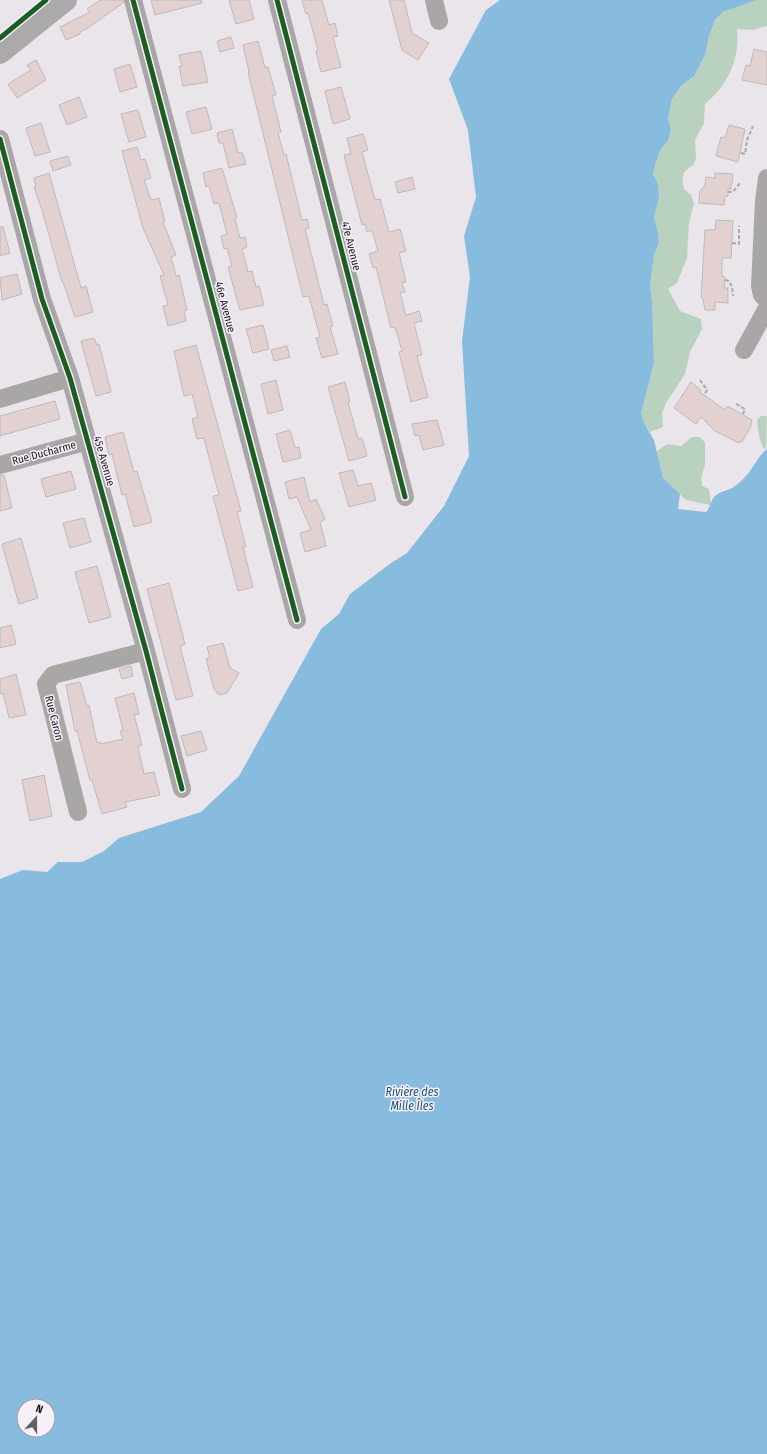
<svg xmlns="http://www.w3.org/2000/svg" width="767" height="1454" font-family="'Fira Sans Condensed',sans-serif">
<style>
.green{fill:#b9d2c0}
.water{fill:#88bcde;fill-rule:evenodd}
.building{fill:#e2d1d0;stroke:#beb9bb}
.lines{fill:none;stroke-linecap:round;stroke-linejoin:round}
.path{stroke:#aca9ab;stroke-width:2;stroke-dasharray:4 2;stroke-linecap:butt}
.minor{stroke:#a8a7a6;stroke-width:18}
.major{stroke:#aca9aa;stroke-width:22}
.cycleway-casing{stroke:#f7f0fb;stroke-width:8}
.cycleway{stroke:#1b5e20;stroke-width:5}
.labels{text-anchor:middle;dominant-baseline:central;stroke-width:3;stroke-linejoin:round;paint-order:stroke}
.street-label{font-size:11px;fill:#1b181c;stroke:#f7f0fb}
.water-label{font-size:12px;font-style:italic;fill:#1a5373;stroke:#f7f0fb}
</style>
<rect width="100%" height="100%" fill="#e9e5eb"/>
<path class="green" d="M757 0H767V26L753 30 737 29C740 59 728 85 705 104L704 123 695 140 696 159 693 165 684 172 682 181 684 189 691 195 694 203 689 223 687 258 677 283 668 289 680 311 701 319 702 329 690 352 685 374 666 403 662 413 663 427 650 432 644 423 641 413 654 363 652 300 650 285 654 255 659 243 658 233 654 217 659 198 658 184 653 174 656 162 661 149 668 141 671 129 668 119 672 99 681 86 695 75 705 55 709 36 715 20 723 12Z
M761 416H767L766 449 763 448 759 436 757 420Z
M692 437H699L705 442V464L701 479 702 486 709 489 711 505 686 500 663 478 656 452 667 444 681 446Z"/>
<path class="water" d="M500 0H757L723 12 715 20 709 36 705 55 695 75 681 86 672 99 668 119 671 129 668 141 661 149 656 162 653 174 658 184 659 198 654 217 658 233 659 243 654 255 650 285 652 300 654 363 641 413 644 423 654 440 663 478 680 494 678 509 706 512C711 507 710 501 715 496 719 492 726 491 732 488 737 485 742 480 746 476 754 467 758 456 767 449V1454H0V879L23 870 47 872 58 862H82L104 851 119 838 201 812 239 776 321 629 339 614 350 594 391 563 407 553 444 506 469 456 462 341 470 277 464 236 476 197 468 130 449 79 486 10ZM24 1406H48V1430H24Z"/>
<path class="building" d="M100 0H123V3L88 28 80 32V34L66 40 60 27 90 12 87 9Z
M151 0H201L202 3 155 15Z
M229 0H249L254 19 236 24Z
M302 0H322L329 25 335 23 338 36 333 37 341 67 321 72 316 51 318 50 308 13 306 14Z
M389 0H404L412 33 429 43 418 60 402 50Z
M231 37 234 48 220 52 217 41Z
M258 41 265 68 268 67 276 95 272 96 281 132 278 133 284 155 286 154 302 220 307 219 309 228 305 229 324 305 327 304 333 326 330 327 338 354 322 358 316 338 320 337 309 296 303 297 248 72H249L243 45Z
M754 49 767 52V85L742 80 746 65 750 66Z
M201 51 208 82 183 86 179 66H182L179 55Z
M36 60 46 80 17 98 8 84 31 70 27 65Z
M130 64 137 87 120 92 114 69Z
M341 87 350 119 333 124 325 91Z
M79 97 87 117 67 125 59 105Z
M206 107 212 129 192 134 186 112Z
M138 110 146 137 129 142 121 114Z
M41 123 50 152 35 156 26 128Z
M729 125 745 129 738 162 716 156 721 137 725 138Z
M232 129 238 153 242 152 246 164 229 168 223 143H219L217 133Z
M363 134 368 150 362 152 375 200 380 199 389 232 400 229 406 251 399 253 406 282 402 283 405 292 400 293 406 315 419 311 422 321 414 323 422 355 417 356 428 397 411 402 399 352 402 351 397 333 394 327 391 328 376 267 373 268 369 254 378 251 372 230 367 232 365 224 362 225 344 155 351 154 347 138Z
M137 147 141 160 145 159 151 178 144 180 151 200 159 198 165 222H163L176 255 171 257 176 276 179 275 187 310 184 311 186 321 168 326 163 306 168 305 160 276 164 275 143 228 122 151Z
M68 156 71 165 53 171 50 161Z
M222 168 237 218 235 219 240 238 245 237 247 247 242 249 248 272 252 271 256 287 259 286 264 305 240 310 228 267 232 266 227 248 224 249 221 236 227 234 219 203 214 204 209 186 206 187 203 173Z
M49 173 81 288 86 286 93 312 75 317 63 282H62L42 210 34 187H36L34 178Z
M715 173 733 174 732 184H731V189H728V196H725L724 205 699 203 700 191 705 185 706 177 715 178Z
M412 177 415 189 398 193 395 182Z
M716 220 733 221 731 258H722V276L725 277 724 288H728V303L715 302V310H705L703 299 701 298 705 230H715Z
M0 227H3L10 253 0 256Z
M17 274 22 294 2 300 0 278Z
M263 325 269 349 253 353 246 329Z
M94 338 97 345 99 344 111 392 96 396 81 341Z
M196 345 241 511 237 512 246 547H243L253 587 238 591 213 496 219 495 212 469 204 438 197 439 192 419 198 417 192 394 184 396 174 351Z
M287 346 290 357 274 361 271 350Z
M276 380 283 410 268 414 261 384Z
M345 382 350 402H348L358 439 362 438 367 456 349 461 328 387Z
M691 382 701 390 700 392 725 410 728 406 752 420 750 428 742 442 740 441 739 443 715 431 701 417 696 424 674 408Z
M55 401 60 419 0 436V416Z
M437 420 444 445 423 450 419 435 415 436 412 424Z
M290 430 295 448 299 447 301 458 283 462 276 434Z
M123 432 134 472 137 471 152 522 134 527 125 494 122 495 112 454 109 455 105 437Z
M353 470 358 486 371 483 376 500 349 507 339 473Z
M71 471 76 489 46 497 41 479Z
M0 475H4L12 508 0 511Z
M304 477 310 502 316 499 325 519 320 522 326 546 305 552 300 533 311 530 297 497 289 499 285 482Z
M84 518 91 542 70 548 63 523Z
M21 538 38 598 19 604 2 544Z
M97 566 111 617 89 623 75 572Z
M169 583 185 644 180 646 193 696 176 700 147 589Z
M11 625 16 644 0 648V628Z
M223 643 230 668 239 673 227 693 219 695 214 689 206 659 210 658 207 647Z
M131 666 133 676 122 679 119 669Z
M16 674 26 715 9 718 3 693 0 694V679Z
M80 682 87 706 89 705 97 743 100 742 101 744 123 739 120 731 123 730 115 698 134 693 139 714 134 715 142 745 138 746 144 774 154 772 160 795 125 802 127 807 102 814 92 780H90L77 731H75L66 685Z
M201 731 207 750 187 756 181 736Z
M44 775 52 816 30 821 22 780Z"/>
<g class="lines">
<path class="path" d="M741 153 745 154 747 140 753 126
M728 192H733L740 183
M732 243 739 244V226
M725 280 729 281 732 287 733 296
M700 380 707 390 704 395
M736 404 745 409 743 414"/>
<path class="minor" d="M133 0 297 620
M277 0 405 497
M434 0 439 21
M0 139 42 299 70 378 146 651 182 789
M767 178 764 201 760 286 762 295 767 300
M744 350 767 308
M0 399 70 378
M0 465 88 441
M78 812 46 684 53 675 146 651"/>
<path class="major" d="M0 53 66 0"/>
<defs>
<path id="cycleway" d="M133 0 297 620
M277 0 405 497
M0 38 46 0
M0 139 42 299 70 378 146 651 182 789"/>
</defs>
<use href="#cycleway" class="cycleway-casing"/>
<use href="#cycleway" class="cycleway"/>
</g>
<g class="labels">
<g class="street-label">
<text transform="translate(351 246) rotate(76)">47e Avenue</text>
<text transform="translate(225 307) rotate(75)">46e Avenue</text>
<text transform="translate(44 453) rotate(-15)">Rue Ducharme</text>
<text transform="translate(104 461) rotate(74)">45e Avenue</text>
<text transform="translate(54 718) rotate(76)">Rue Caron</text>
</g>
<g class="water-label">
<text x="412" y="1092">Rivière des<tspan x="412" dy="14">Mille Îles</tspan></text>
</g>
</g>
<g transform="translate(36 1418) rotate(21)"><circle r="19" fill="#f7f0fb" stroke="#9f9aa2"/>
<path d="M0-3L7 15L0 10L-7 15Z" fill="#636064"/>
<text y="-6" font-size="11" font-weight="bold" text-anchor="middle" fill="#1b181c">N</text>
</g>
</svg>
